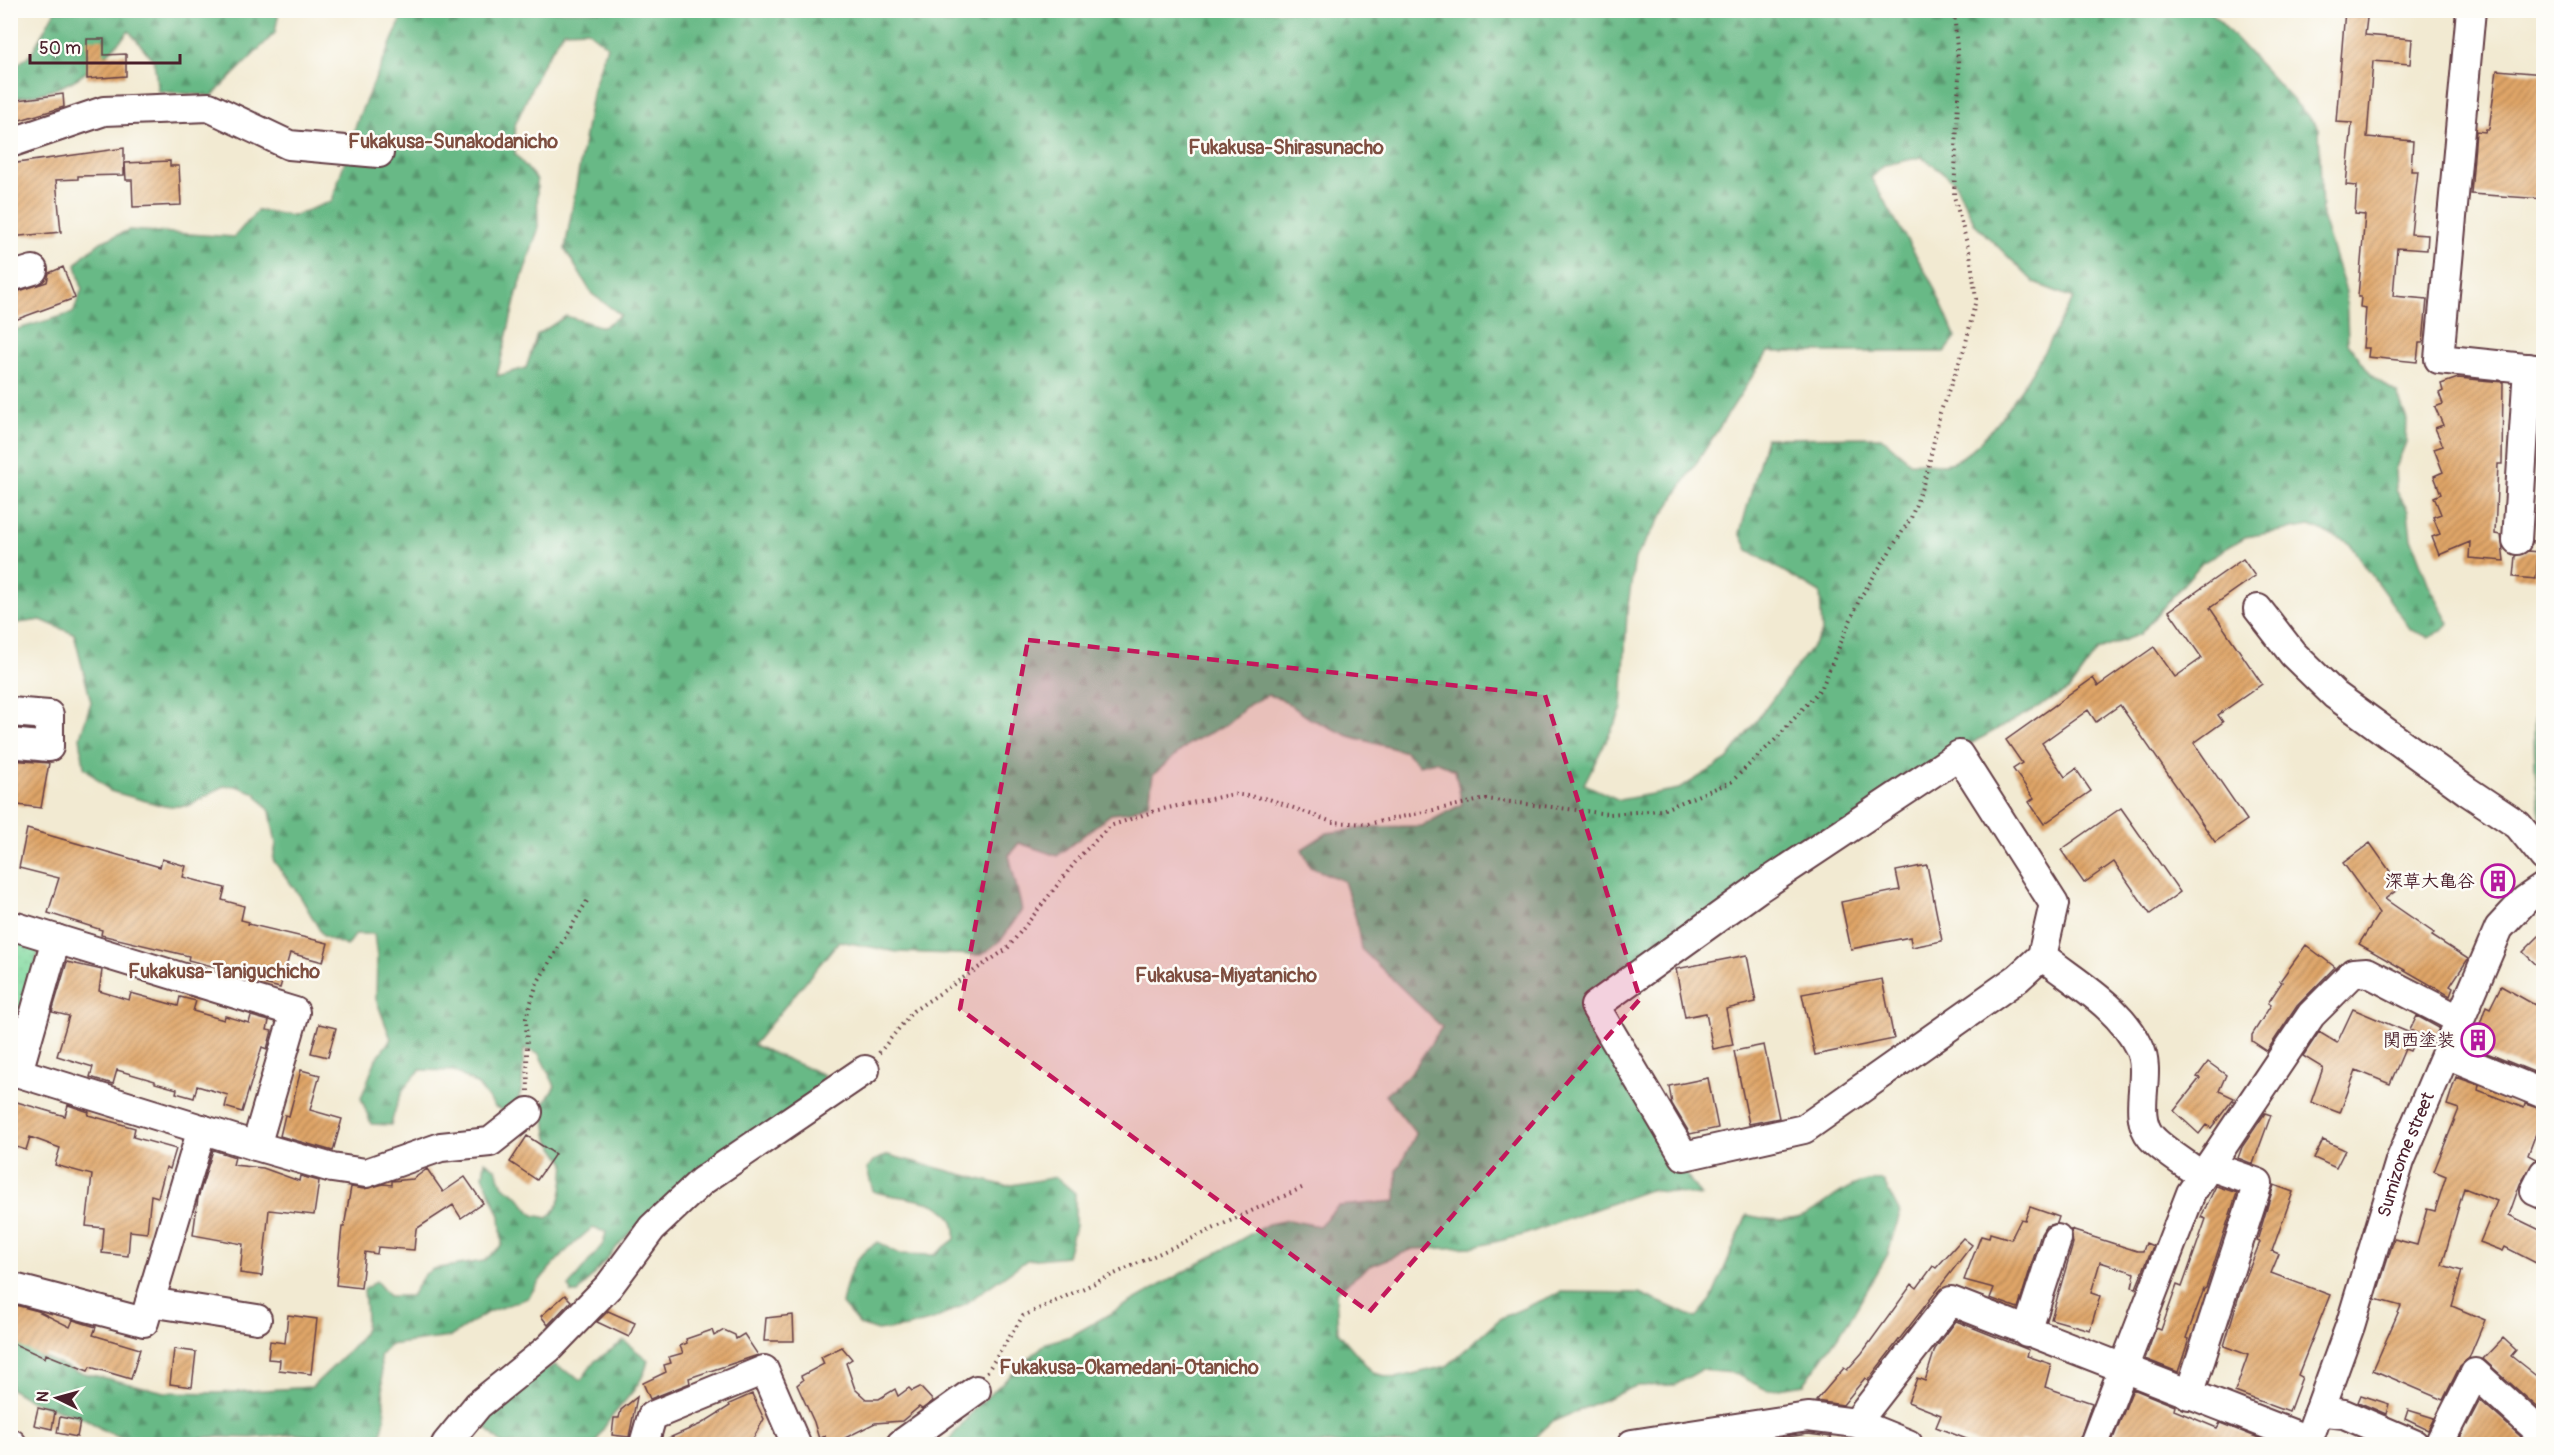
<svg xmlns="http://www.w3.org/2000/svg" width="2554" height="1455" font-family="Pangolin,'Klee One',sans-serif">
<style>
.forest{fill:url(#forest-firs);stroke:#596c58;stroke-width:1.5;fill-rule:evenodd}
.park{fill:url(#park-dots);stroke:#657c65;stroke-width:1.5}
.building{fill:url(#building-hatch)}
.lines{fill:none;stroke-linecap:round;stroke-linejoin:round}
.minor-casing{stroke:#633d44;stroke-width:32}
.path{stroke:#633d44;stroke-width:4;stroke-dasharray:1.5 4.5;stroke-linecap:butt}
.minor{stroke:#fff;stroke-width:28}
.marked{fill:#c2185b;fill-opacity:0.2;stroke:#c2185b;stroke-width:4.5;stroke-dasharray:12 8;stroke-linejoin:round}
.labels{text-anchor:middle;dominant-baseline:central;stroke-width:5;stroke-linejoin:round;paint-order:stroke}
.poi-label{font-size:18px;font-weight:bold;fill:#4a1f2b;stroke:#fdfcf7;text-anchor:end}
.street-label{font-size:18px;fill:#4a1f2b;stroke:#fdfcf7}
.neighbourhood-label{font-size:20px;font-weight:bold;fill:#7e4e40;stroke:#fdfcf7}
</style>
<defs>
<pattern id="forest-firs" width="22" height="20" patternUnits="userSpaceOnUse" patternTransform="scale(1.5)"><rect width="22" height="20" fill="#68b986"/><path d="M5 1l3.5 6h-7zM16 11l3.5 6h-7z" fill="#58966e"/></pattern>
<pattern id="park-dots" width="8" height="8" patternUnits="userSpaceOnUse" patternTransform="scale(1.5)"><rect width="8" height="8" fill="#80d99f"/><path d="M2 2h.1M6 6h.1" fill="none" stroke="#70ba89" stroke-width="1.8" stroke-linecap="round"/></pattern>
<pattern id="building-hatch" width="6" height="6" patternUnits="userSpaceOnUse" patternTransform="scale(1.5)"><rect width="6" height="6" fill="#dfa567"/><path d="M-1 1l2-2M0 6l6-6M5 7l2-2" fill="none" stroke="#b78655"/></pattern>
</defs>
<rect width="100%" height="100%" fill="#fdfcf7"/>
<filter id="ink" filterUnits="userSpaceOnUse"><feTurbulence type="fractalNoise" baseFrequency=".0167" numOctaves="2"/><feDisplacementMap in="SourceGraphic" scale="12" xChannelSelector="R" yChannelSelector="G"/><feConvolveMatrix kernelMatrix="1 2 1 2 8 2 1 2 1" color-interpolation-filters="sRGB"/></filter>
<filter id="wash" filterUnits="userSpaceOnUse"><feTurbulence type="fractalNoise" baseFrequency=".008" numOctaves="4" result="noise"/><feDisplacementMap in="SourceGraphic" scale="24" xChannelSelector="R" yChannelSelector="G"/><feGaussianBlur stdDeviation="1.35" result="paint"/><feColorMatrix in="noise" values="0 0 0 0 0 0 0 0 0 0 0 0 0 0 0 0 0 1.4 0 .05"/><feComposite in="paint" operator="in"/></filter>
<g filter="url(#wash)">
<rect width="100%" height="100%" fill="#f2ead2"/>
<path class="forest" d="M55 11H279L275 33 212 96 158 91 154 61 129 31C93 71 67 94 11 98L12 69 31 54Z
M405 11H2210L2319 128 2322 216 2346 292 2348 343 2374 378 2397 393 2407 420 2406 443 2395 470 2396 490 2408 511 2411 538 2428 583 2449 623 2444 630 2428 637 2411 630 2348 542 2310 526 2245 537 2202 563 2140 634 2098 650 2069 690 1961 749 1587 1008 1625 1084 1701 1196 1649 1190 1523 1235 1474 1247 1413 1249 1370 1266 1336 1292 1338 1332 1373 1373 1395 1378 1447 1366 1501 1318 1561 1292 1639 1293 1696 1318 1711 1300 1747 1215C1763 1219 1786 1223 1803 1216 1831 1204 1848 1177 1883 1181L1900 1213 1888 1254 1852 1316 1804 1384 1767 1390 1733 1373 1701 1370 1675 1385 1636 1386 1552 1422 1528 1444H946L975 1408 1046 1343 1071 1336 1268 1224 1288 1220 1319 1226 1338 1206 1396 1201 1397 1171 1416 1134 1385 1095 1411 1073 1442 1027 1361 949 1356 919 1344 881 1310 867 1302 849 1327 833 1372 827 1422 826 1462 804 1455 770 1435 761 1419 765 1406 752 1349 736 1309 718 1280 698 1268 695 1250 704 1227 724 1190 743 1153 775 1149 803 1129 812 1111 814 1057 856 1019 843 1009 855 1022 910 1002 939 982 955 897 952 839 941 753 1045 824 1075 818 1099 662 1202 622 1241 578 1293H571L569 1286 603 1244 606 1232 592 1228C568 1248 544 1271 528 1298L488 1312 450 1337 389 1345 380 1356 385 1417 381 1437 359 1442 295 1434 253 1438 210 1437 168 1444H138L103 1430 86 1419 29 1400 11 1389 10 1326 37 1354 75 1371 165 1392 218 1393 312 1387C325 1373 361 1344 365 1328 367 1316 365 1302 364 1290L376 1281 389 1296H411L424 1275 433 1269 484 1261 502 1245 500 1216 483 1176 485 1161 496 1169 503 1186 517 1195 533 1215 548 1218C564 1204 563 1183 565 1163L548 1139 543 1106 555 1086 539 1054 524 1048 522 1088 513 1115 495 1107 478 1085 454 1071 421 1070C402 1086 397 1101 391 1125L371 1124 361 1098 376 1059 391 1039 376 999 377 957 374 934H356L347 946 323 936 300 896 273 860 276 844 270 811 255 793 236 786H224L188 806H164L110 791 84 767 80 737 91 702 74 634 41 620 11 624V331L73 313 82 289 76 265 83 256 101 242 129 230 234 237 258 210 293 216 332 201 359 116ZM587 30 607 46 593 89 565 249 592 294 621 315 603 327 566 316 537 335 526 368 497 376 517 293 538 230 537 180 515 154V125L543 63 564 31ZM1922 157 1954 181 1975 224 2035 283 2073 298C2050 342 1999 439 1955 461 1944 467 1922 462 1910 462L1881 437 1766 438 1740 533 1748 550 1820 593 1822 633 1727 760 1679 789 1619 800 1584 784 1622 709 1627 612 1635 558 1768 352H1945L1956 338 1933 285 1871 178 1885 165Z
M2543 662H2544L2543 830C2534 788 2529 702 2543 662Z
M888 1155 1006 1186 1056 1177 1075 1193V1226L1067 1256 1027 1260 960 1307 933 1320 907 1327 877 1331 860 1325 842 1304C847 1277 852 1256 878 1242L899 1254 934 1255 955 1239C959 1193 902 1202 873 1191L867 1169 873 1161Z
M624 1341 648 1360C642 1393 607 1412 596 1444H502L486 1428 489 1404 517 1382 555 1365 581 1380 595 1361Z"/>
<path class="park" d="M10 935 40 946 10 1054Z"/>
<g id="blocks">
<path class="building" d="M2345 10H2368L2365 35 2412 39 2410 64 2373 61 2367 137 2413 141 2411 171H2418L2411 234 2428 235 2427 250 2397 248 2393 296 2427 299 2423 343H2419L2417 362 2368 357 2369 348H2363L2366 308 2360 307 2361 297H2358L2365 215 2355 214 2357 186 2346 185 2352 123 2336 122Z
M87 39H104V55L126 54V76L87 79Z
M2497 70 2544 74V199L2471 194 2476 131 2485 132 2486 129H2489Z
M63 94 64 107 10 123V101Z
M124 148V175L78 176V179L56 180 61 232 10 237V164Z
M170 161V166H179L181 205 133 207 132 180H126L125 163Z
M63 267 75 298 15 320 10 294 47 282 49 273Z
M2458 378 2503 382 2502 464H2498L2495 534 2501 535 2504 561 2469 558 2470 542 2439 555 2432 537 2440 534 2433 517 2441 514 2434 497 2441 494 2434 476 2443 472 2434 449 2443 446 2435 428 2443 425 2435 407 2443 404 2439 393 2443 391 2441 384Z
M2528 551 2538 552 2536 579 2513 577 2515 556Z
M2243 559 2255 576 2210 608 2262 684 2218 715 2223 722 2194 743 2247 820 2215 842 2120 705 2096 722 2088 710 2042 743 2065 777 2076 769 2091 791 2044 824 2029 802 2034 798 2013 769 2022 763 2006 740 2093 678 2098 686 2154 647 2175 677 2202 658 2169 611Z
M10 760 49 763 41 808 10 804Z
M2121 808 2180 892 2150 914 2114 862 2084 883 2061 850Z
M27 829 160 867 162 859 186 866 183 877 225 888 222 900 244 906 241 920 249 922 248 924 328 943 323 962 290 953 280 988 219 972 220 968 188 960 189 956 101 935 102 930 48 913 59 878 19 868Z
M2370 843 2401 887 2385 899 2434 933 2432 936 2468 959 2450 986 2453 988 2450 996 2359 944 2379 913 2343 863Z
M1927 865 1942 941 1912 947 1910 937 1851 949 1841 902 1900 890 1896 871Z
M2544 931V972L2523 952Z
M2306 945 2335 967 2297 1006 2267 1051 2252 1041V1035L2271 1005 2268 1003 2282 982 2280 981Z
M1747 955 1756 1002 1726 1009 1733 1045 1713 1049 1706 1013 1685 1017 1676 969Z
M67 962 102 970 99 991 129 1000 131 993 178 1006 180 997 196 1001 193 1011 224 1020 225 1016 249 1023 251 1016 269 1021 267 1030 272 1031 267 1049 262 1047 242 1112 225 1107 228 1095 197 1086 194 1098 176 1093 177 1089 155 1083V1081L117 1070 113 1084 90 1077 93 1067 57 1056 69 1016 52 1012Z
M1882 979 1894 1039 1815 1055 1802 994Z
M2501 986 2544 1010V1027L2536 1040 2544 1044V1076L2467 1045 2475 1026 2479 1027 2486 1006 2490 1008Z
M2353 1009 2417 1036 2410 1051 2405 1049 2390 1084 2356 1070 2340 1113 2311 1102 2323 1068 2303 1056 2319 1032 2337 1043Z
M2417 1016 2439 1028 2433 1041 2410 1030Z
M319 1024 336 1028 328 1057 311 1053Z
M1764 1045 1779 1118 1749 1124 1734 1051Z
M2208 1062 2226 1075 2219 1091 2234 1098 2211 1128 2206 1125 2199 1134 2174 1111 2200 1078 2197 1077Z
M301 1070 320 1075 310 1110 342 1119 333 1151 280 1136 285 1115 289 1116Z
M2456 1077 2479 1085 2478 1090 2524 1108 2525 1104 2544 1110V1124L2540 1123 2528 1155 2536 1159 2520 1184 2509 1215 2544 1232V1248L2536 1263 2505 1247 2503 1251 2480 1242 2497 1201 2464 1188 2442 1265 2462 1271 2452 1306 2485 1320 2469 1358 2460 1366 2443 1400 2373 1370 2401 1306 2375 1299 2394 1239 2417 1245 2427 1209 2435 1211 2446 1176 2434 1171 2459 1109 2447 1105Z
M1708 1078 1718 1128 1690 1134 1672 1104 1669 1086Z
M10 1100 65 1116 68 1105 89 1112 88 1115 135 1128 133 1137 176 1149 170 1169 166 1167 158 1197 151 1195 147 1233 130 1231 128 1256 102 1253 104 1228 86 1226 92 1175 55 1165 60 1148 30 1137 26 1150 10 1145Z
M2265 1113 2271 1115 2253 1164 2238 1158 2242 1147Z
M527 1136 555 1154 537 1180 510 1162Z
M2323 1140 2345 1150 2336 1168 2314 1158Z
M213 1150 235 1157 233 1165 263 1168 299 1181 300 1176 319 1181 314 1215 269 1210 262 1276 240 1273 243 1244 193 1235 198 1198Z
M427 1169 443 1192 465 1177 483 1203 461 1218 453 1205 416 1229 414 1250 378 1247 377 1254 365 1252 361 1288 336 1285 342 1227H344L351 1187 364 1189 384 1184 392 1185V1181L413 1179Z
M2274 1185 2293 1192 2272 1251 2279 1254 2271 1273 2330 1295 2298 1375 2302 1377 2289 1412 2235 1392 2248 1355 2224 1346 2240 1292 2260 1242 2257 1241Z
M2216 1186 2237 1193 2206 1288 2204 1289 2186 1338 2189 1339 2178 1372 2145 1359 2156 1328 2161 1330 2177 1285 2182 1287 2206 1219 2201 1217Z
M2030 1207 2059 1217 2057 1223 2046 1226 2041 1234 2018 1308 1990 1298 1994 1288 1964 1280 1981 1236 1989 1238 1990 1233 2011 1239 2021 1219 2025 1220Z
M2071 1230 2137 1251H2143L2146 1243 2153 1246 2136 1288 2132 1287 2135 1273 2100 1262 2091 1293 2100 1296 2090 1330 2051 1319 2073 1244Z
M1963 1238 1972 1245 1868 1380 1865 1378 1843 1405 1816 1401 1844 1368 1847 1370 1862 1353 1912 1284 1917 1288 1933 1266 1936 1268Z
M565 1295 571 1301 548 1325 541 1316Z
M15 1305 38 1311 70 1327 73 1320 96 1327 93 1335 140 1349 131 1379 90 1367 88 1371 46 1354 45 1358 10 1342V1314Z
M608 1311 635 1323 629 1337 597 1322Z
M288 1315 317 1319 311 1374 279 1370 280 1360 268 1359 270 1341 285 1343Z
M793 1315 794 1341H764L766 1318Z
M1956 1321 2029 1350 2027 1356 2051 1364 2045 1387 2092 1403 2078 1444H2036L2021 1440 2020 1444H1979L1936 1427 1941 1415 1908 1402 1917 1378 1925 1381 1935 1349Z
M712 1330 714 1336 724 1330 735 1335 736 1339 744 1334 758 1355 689 1378 690 1383 650 1399 643 1383 666 1372 664 1365 671 1363 669 1357 683 1353 680 1346 687 1343 686 1339Z
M2503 1338 2516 1350 2511 1356 2544 1382V1413L2483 1359Z
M842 1347 852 1359 846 1363 855 1389 866 1399H879L895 1389 898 1396 909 1388 912 1391 920 1387 933 1401 922 1409 919 1407 902 1421 875 1423 845 1438 850 1444H827L825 1436 819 1439 814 1422 797 1385 803 1380 801 1376 824 1364 821 1357Z
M174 1349 196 1352 192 1387 170 1384Z
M2133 1389 2175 1406 2174 1410 2217 1428 2220 1423 2274 1444H2111Z
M752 1394 764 1419 750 1444H661L662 1441 701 1424 730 1406 729 1404Z
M2361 1395 2389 1404 2386 1414 2358 1402Z
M637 1397 629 1437 612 1435 614 1418H619L621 1410Z
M2480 1400 2529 1444H2457Z
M38 1408 55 1412 52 1429 34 1425Z
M2408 1410 2434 1418 2428 1430 2405 1419Z
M60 1417 80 1421 77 1437 57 1433Z
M1808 1434 1831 1437 1833 1444H1754V1442Z"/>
</g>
</g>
<g filter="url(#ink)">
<use href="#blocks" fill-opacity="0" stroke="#633d44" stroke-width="1.5"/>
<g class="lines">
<defs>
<g id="minor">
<path d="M2471 10 2439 359 2544 370"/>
<path d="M10 143 104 111 209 107 289 145 379 153"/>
<path d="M10 277 33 270"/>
<path d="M2517 540 2528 368"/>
<path d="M2258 609 2293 654 2335 695 2467 791 2518 825 2544 857"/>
<path d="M10 712 49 715V747L10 743"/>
<path d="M1959 755 2054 904 2042 956 2018 978 1804 1129 1684 1156 1595 1006 1759 888Z"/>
<path d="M10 925 295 1012 256 1146"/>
<path d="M2042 956C2076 983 2120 1007 2139 1047 2153 1074 2131 1113 2151 1137 2162 1150 2188 1165 2202 1176"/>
<path d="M2446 1054 2544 1094"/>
<path d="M10 1070 256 1146 332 1168 366 1173 441 1147 490 1142 528 1112"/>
<path d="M18 1072 56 939"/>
<path d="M2544 1173 2535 1191 2544 1195"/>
<path d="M10 1287 144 1322 202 1129"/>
<path d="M150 1302 257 1319"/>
<path d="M2027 1332 2057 1239"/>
<path d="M2189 1395 2258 1183 2210 1166"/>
<path d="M2319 1411 2344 1414 2414 1444"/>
<path d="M1856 1423 1951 1301 2308 1440"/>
<path d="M10 1444H12"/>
<path d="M446 1444 478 1405 549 1348 609 1286 652 1228 702 1181 865 1070"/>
<path d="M644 1444 652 1416 764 1370 796 1444"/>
<path d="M901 1444 976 1390"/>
<path d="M1632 1444 1808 1417 1856 1423 1908 1444"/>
<path d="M2094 1444 2191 1193 2311 1015 2353 973 2367 972 2460 1020"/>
<path id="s1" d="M2307 1444 2350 1326 2400 1161 2499 928 2525 900 2544 887"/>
<path d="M2439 1444 2475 1373 2544 1436"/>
</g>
</defs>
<use href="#minor" class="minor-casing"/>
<path class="path" d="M2415 1039 2425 1044
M879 1053 913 1011 1007 949 1081 855 1110 826 1158 810 1234 794 1269 799 1332 822 1368 824 1486 799 1609 814 1662 810 1731 782 1778 737 1822 687 1860 598 1911 518 1927 473 1940 413 1965 347 1976 299 1970 254 1954 196 1959 75 1954 10
M528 1091 526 1018 537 983 587 901
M987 1372 1023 1316 1306 1186"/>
<use href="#minor" class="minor"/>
</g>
</g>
<path class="marked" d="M1028 640 1545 695 1640 999 1369 1312 960 1009Z"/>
<defs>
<symbol id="building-ring" viewBox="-11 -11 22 22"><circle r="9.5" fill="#fdfcf7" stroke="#b5179e" stroke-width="1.5"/><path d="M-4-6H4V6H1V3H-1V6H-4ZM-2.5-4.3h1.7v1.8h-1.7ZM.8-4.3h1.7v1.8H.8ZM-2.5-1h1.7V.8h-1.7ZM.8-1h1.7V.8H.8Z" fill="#b5179e"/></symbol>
</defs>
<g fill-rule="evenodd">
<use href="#building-ring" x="2479" y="862" width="38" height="38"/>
<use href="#building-ring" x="2459" y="1021" width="38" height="38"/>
</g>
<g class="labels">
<g class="poi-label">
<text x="2475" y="881">深草大亀谷</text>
<text x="2455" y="1040">関西塗装</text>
</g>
<g class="street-label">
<text stroke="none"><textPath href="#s1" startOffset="306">Sumizome street</textPath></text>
</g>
<g class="neighbourhood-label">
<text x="453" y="141">Fukakusa-Sunakodanicho</text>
<text x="1286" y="147">Fukakusa-Shirasunacho</text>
<text x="224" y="971">Fukakusa-Taniguchicho</text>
<text x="1226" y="975">Fukakusa-Miyatanicho</text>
<text x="1129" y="1367">Fukakusa-Okamedani-Otanicho</text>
</g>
</g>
<rect width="2554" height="1455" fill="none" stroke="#fdfcf7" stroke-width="36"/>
<g transform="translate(57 1398) rotate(275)" stroke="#fdfcf7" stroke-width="4.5" paint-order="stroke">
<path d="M0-4.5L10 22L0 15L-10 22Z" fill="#4a1f2b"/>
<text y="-9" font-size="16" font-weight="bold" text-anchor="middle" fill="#4a1f2b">N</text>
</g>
<path d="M30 54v9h150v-9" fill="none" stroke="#4a1f2b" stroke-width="3"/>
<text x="39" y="54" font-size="18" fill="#4a1f2b" stroke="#fdfcf7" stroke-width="4.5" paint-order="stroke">50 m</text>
</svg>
